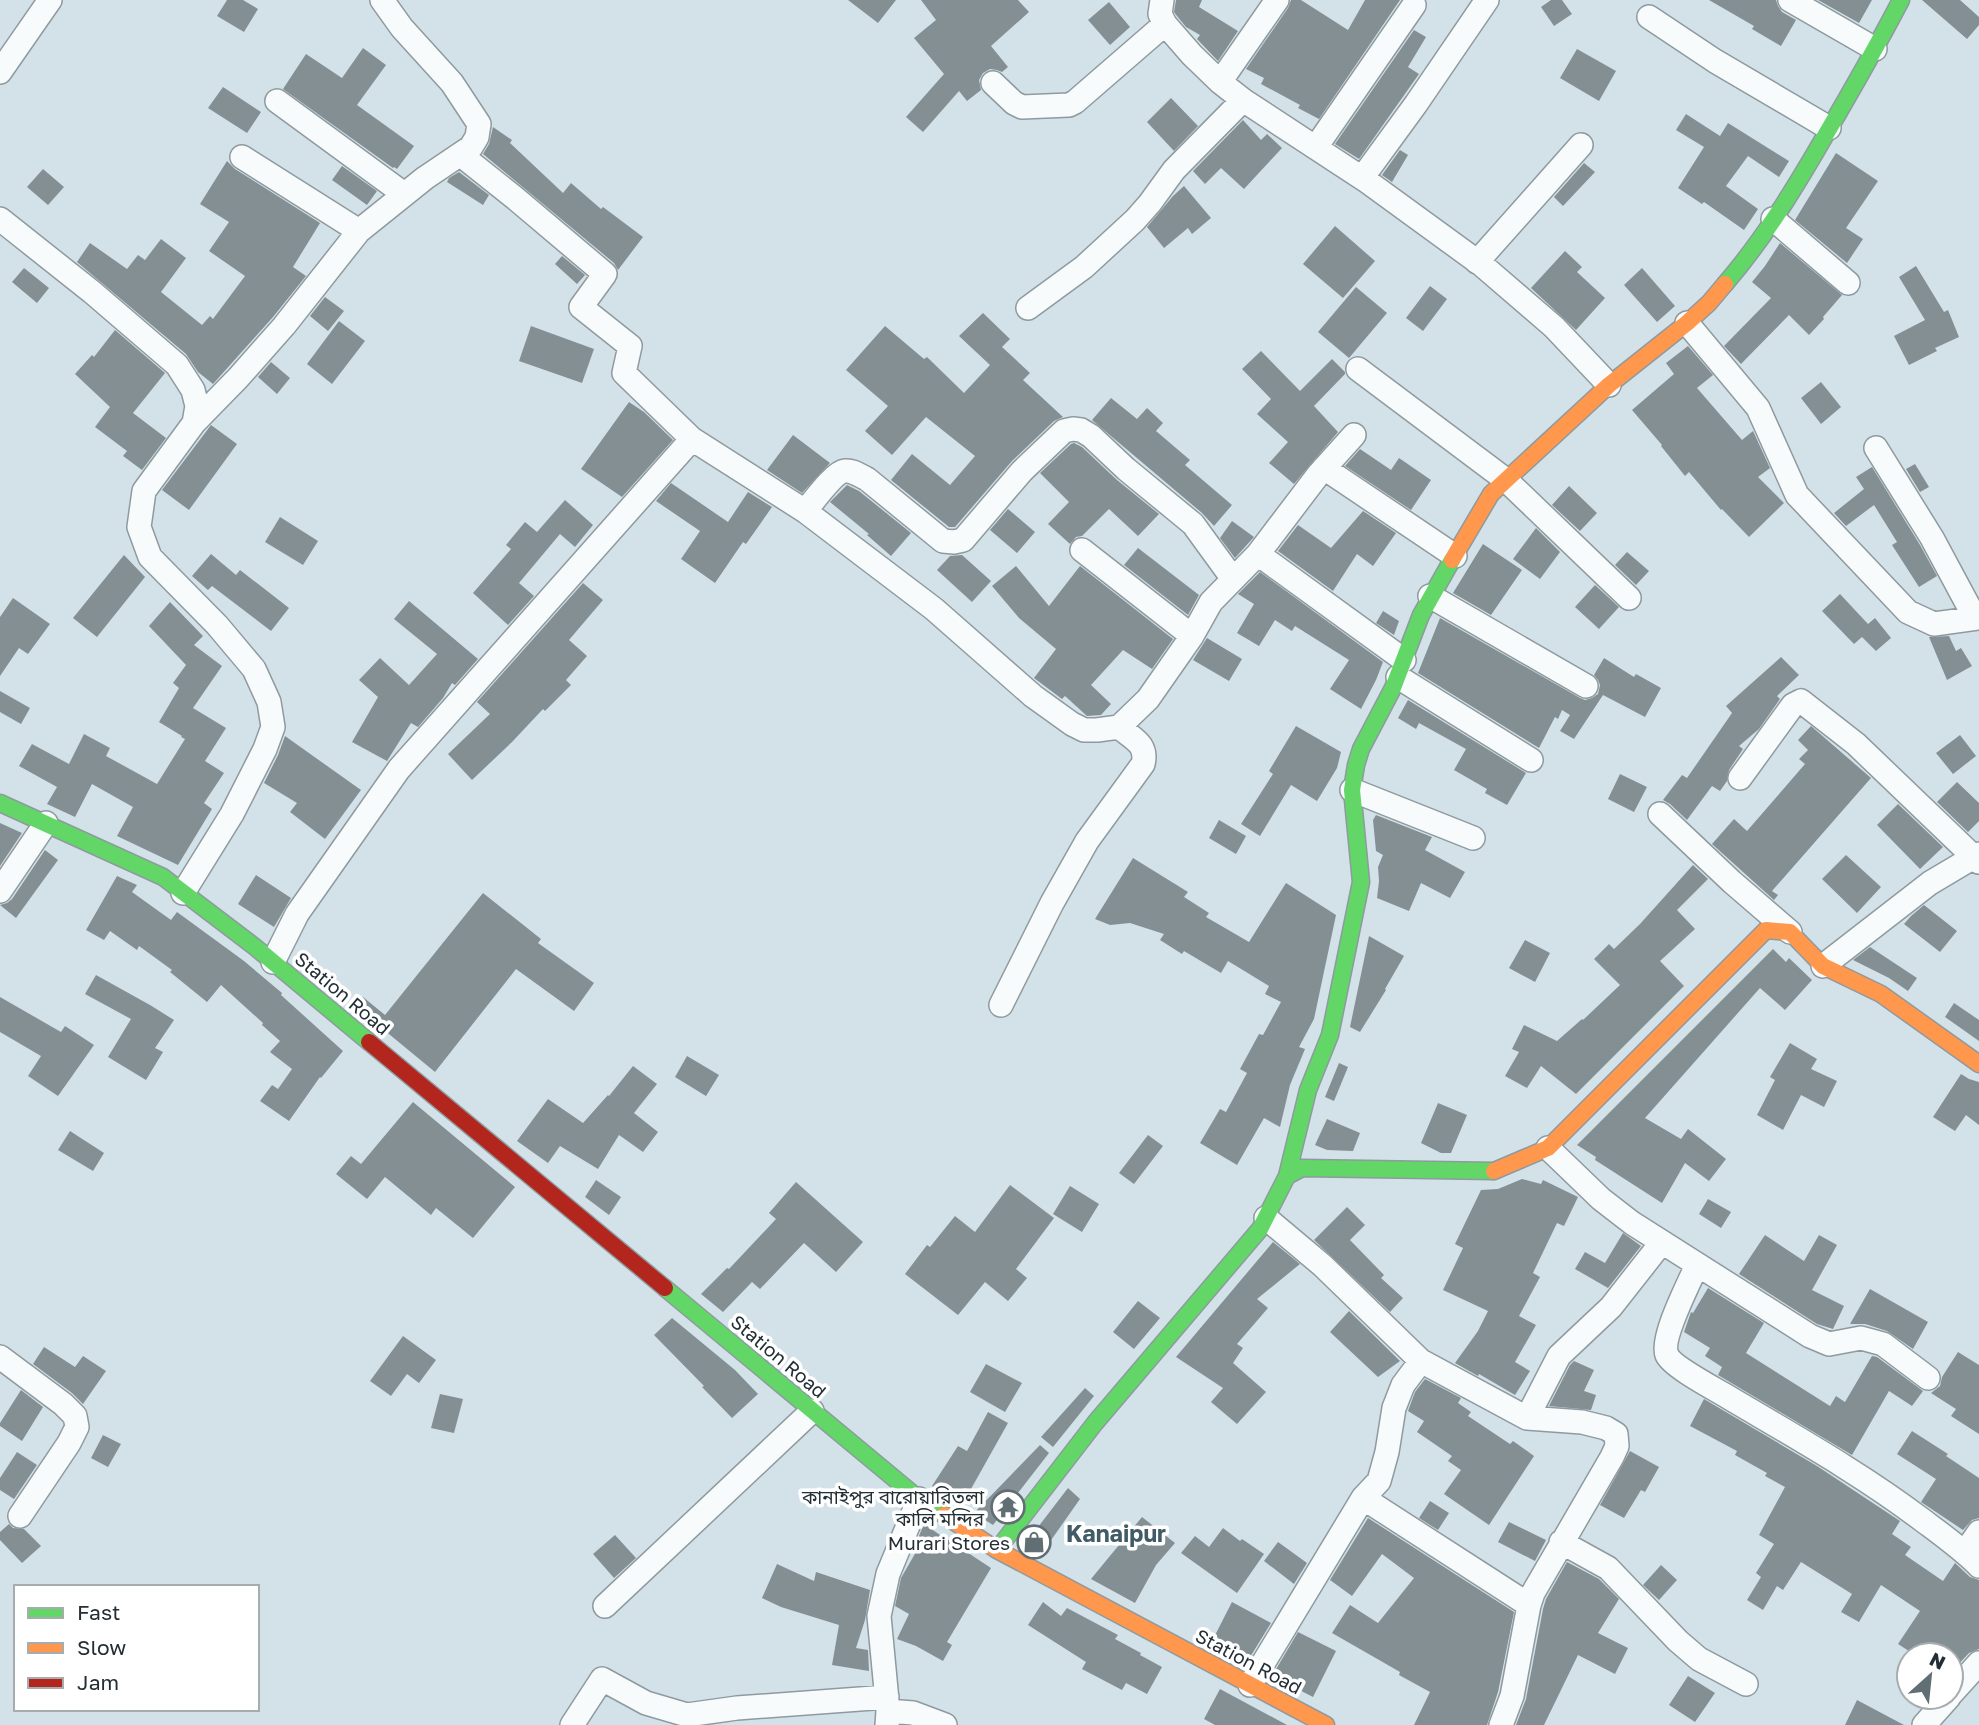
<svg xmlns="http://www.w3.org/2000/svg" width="1979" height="1725" font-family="'Golos Text','Noto Sans Bengali',sans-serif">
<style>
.building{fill:#848f94}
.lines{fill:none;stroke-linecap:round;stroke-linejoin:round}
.street-casing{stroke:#8e9a9f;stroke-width:26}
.fast-casing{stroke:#8e9a9f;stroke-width:19}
.slow-casing{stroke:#8e9a9f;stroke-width:19}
.jam-casing{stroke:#8e9a9f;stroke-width:19}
.street{stroke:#f8fbfc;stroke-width:23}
.fast{stroke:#63d668;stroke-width:16}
.slow{stroke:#ff974d;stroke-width:16}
.jam{stroke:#b3261e;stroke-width:16}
.labels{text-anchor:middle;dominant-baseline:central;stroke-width:7;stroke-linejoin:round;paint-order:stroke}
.street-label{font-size:19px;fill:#232f34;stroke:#fff}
.poi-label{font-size:19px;fill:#232f34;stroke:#fff;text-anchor:end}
.quarter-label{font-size:23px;font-weight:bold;fill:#425c67;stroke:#fff}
</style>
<rect width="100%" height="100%" fill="#d3e2e9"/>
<path class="building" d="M227 0H243L258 9 244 32 217 16Z
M848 0H896L878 23Z
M921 0H1018L1029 12 991 46 1008 67 1002 72 997 70 990 69 983 73 979 80 981 90 967 101 959 91 923 132 906 117 944 74 914 38 936 20Z
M1176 0H1202L1199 7 1238 31 1218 61 1197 39 1200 35 1186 27 1177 16 1174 12Z
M1291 0H1301L1348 30 1365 0H1400L1319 119 1298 108 1300 105 1261 84 1264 78 1246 69 1288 8Z
M1551 0H1562L1572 14 1554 26 1541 7Z
M1709 0H1776L1778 6 1782 12 1796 20 1781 46 1752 29 1754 26Z
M1818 0H1872L1859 23Z
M1922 0H1960L1979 17V25L1967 39Z
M1109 2 1130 27 1110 45 1088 20Z
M1414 30 1426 37 1408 67 1419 74 1359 159 1335 144Z
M363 48 386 65 357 105 414 146 397 169 394 167 393 168 283 89 306 54 342 78Z
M1577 49 1616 71 1599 101 1560 78Z
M223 87 261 112 247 133 208 108Z
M1171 98 1198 126 1174 151 1147 122Z
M1686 114 1720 136 1728 123 1789 161 1779 177 1748 156 1726 186 1758 209 1744 230 1704 202 1702 204 1678 188 1704 147 1676 130Z
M1243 120 1261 140 1267 134 1282 148 1244 189 1221 168 1205 184 1193 171Z
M493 127 512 140 510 143 563 193 571 183 601 209 603 207 643 237 618 270 614 263 483 154 489 144Z
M1400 150 1408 155 1392 182 1382 175Z
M1836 153 1878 181 1846 228 1863 239 1847 263 1795 220Z
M227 161 235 169 320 223 293 267 306 276 273 317 213 384 198 372 186 354 77 262 90 243 127 269 138 255 145 260 161 239 186 258 161 292 202 325 210 316 213 319 245 276 209 251 229 222 200 204Z
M1584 163 1595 172 1563 206 1554 197Z
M342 166 377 191 367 205 332 180Z
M43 169 64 187 48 205 27 187Z
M459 172 489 195 483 205 447 182 449 178Z
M1184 186 1211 218 1192 234 1188 228 1164 248 1147 227 1173 196Z
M1335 226 1375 261 1343 298 1303 264Z
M1780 243 1842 295 1823 317 1824 319 1809 335 1789 315 1741 364 1724 346 1771 298 1752 282 1765 266Z
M1565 251 1582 267 1577 272 1605 298 1576 330 1531 288Z
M562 256 585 275 577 284 555 264Z
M1916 266 1944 312 1948 310 1959 337 1935 348 1937 351 1909 365 1894 336 1925 320 1899 277Z
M24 268 49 288 37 303 12 282Z
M1642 268 1675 306 1657 322 1624 285Z
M1430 286 1447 299 1423 331 1406 318Z
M1356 287 1387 313 1349 358 1318 332Z
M325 297 344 311 328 331 310 316Z
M983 313 1010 339 1002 347 1030 373 1023 380 1063 417 1054 421 1012 461 955 527H949L891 480 912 454 950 485 975 456 926 417 892 455 865 431 888 406 846 370 885 326 924 359 927 357 964 393 990 365 959 336Z
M339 321 365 341 332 384 307 364Z
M531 326 594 349 582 383 519 361Z
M115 330 165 373 133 413 166 438 142 470 123 456 127 451 95 427 110 407 75 374 92 355 94 357Z
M1688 346 1713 375 1697 388 1742 440 1753 431 1770 468 1758 477 1784 503 1749 537 1722 509 1721 510 1689 472 1685 476 1661 446 1662 445 1632 410 1674 374 1666 363Z
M1261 351 1300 391 1332 359 1345 372V374L1314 406 1338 432 1294 484 1269 463 1288 442 1257 414 1271 399 1242 369Z
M271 362 290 378 277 394 258 377Z
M1821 382 1841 407 1821 424 1801 398Z
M1111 398 1137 419 1147 408 1163 423 1156 431 1190 460 1185 465 1232 505 1214 526 1202 513 1092 420Z
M629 402 644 412 673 440 622 497 581 469Z
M211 425 237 444 189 510 162 490Z
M793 435 830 463 802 493 767 470Z
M1074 443 1082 447 1117 480 1159 514 1138 536 1109 509 1082 536 1076 537 1070 544 1048 524 1069 502 1040 473 1071 444Z
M1360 449 1391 470 1399 458 1431 480 1411 510 1345 466Z
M1915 464 1929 487 1920 492 1906 469Z
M1872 467 1920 545 1937 576 1919 587 1892 545 1897 542 1874 505 1846 526 1834 513 1864 489 1856 477Z
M671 483 728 522 748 492 772 507 746 544 743 542 715 583 681 559 700 531 656 501Z
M847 485 859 491 911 533 891 556 867 535 869 534 830 502Z
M1569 486 1597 513 1580 531 1552 505Z
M565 500 593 525 575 547 560 534 519 583 534 596 508 625 473 593 511 549 506 545 525 522 537 532Z
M1008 509 1035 532 1017 553 990 530Z
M1363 511 1396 533 1373 566 1357 554 1333 591 1278 551 1298 525 1331 548Z
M280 517 318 541 303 565 265 542Z
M1232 521 1254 537 1235 558 1220 538Z
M1536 528 1560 552 1540 579 1513 559Z
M1483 544 1522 570 1491 615 1453 593Z
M1138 548 1199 595 1188 615 1124 565Z
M1627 552 1649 571 1636 585 1615 565Z
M211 554 236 575 240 570 289 608 271 631 212 586 208 590 192 576Z
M124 555 145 577 97 637 73 618Z
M962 555 991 581 972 602 937 570 950 556Z
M1016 566 1049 606 1080 566 1173 639 1152 669 1123 650 1091 685 1111 704 1101 715 1087 716 1065 696 1062 699 1034 678 1056 649 1019 618 992 586Z
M1260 572 1383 662 1376 680 1361 709 1330 689 1349 660 1295 626 1292 631 1275 620 1259 646 1237 633 1254 604 1238 594Z
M583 583 603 600 569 640 587 656 566 680 571 685 545 711 543 709 512 742 472 780 448 754 490 714 477 702Z
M1595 585 1619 607 1599 629 1575 607Z
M1840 594 1868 624 1875 618 1891 638 1876 651 1862 637 1854 644 1822 611Z
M13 598 50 624 28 654 19 648 0 676V617Z
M409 601 478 659 455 685 452 683 443 698 418 727 411 723 387 761 352 742 378 697 359 680 380 658 409 685 437 654 394 619Z
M170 602 203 636 194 645 222 666 193 708 226 728 205 761 224 773 204 803 212 809 178 865 117 836 133 807 92 784 75 817 47 804 57 787 19 766 32 744 69 764 84 734 110 748 106 756 157 784 185 739 181 737 182 736 159 722 179 688 173 683 186 665 149 626Z
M1383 611 1399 621 1394 635 1376 623Z
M1440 618 1580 698 1585 700 1592 698 1598 694 1600 685 1598 680 1594 675 1604 658 1634 677 1636 674 1661 688 1645 717 1603 695 1574 739 1560 731 1570 715 1562 710 1558 719 1555 717 1539 748 1418 673Z
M1949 636 1956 651 1961 648 1972 666 1947 680 1929 637Z
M1207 638 1242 659 1229 681 1193 660Z
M1781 657 1799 675 1777 696 1780 699 1759 729 1739 746 1743 749 1729 770 1727 781 1720 791 1712 786 1687 820 1670 804 1663 800 1682 775 1687 778 1732 713 1726 706Z
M0 691 30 708 21 724 0 712Z
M1408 700 1526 773 1507 805 1485 793 1487 789 1454 770 1466 749 1419 723 1416 729 1398 718Z
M1296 726 1341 752 1337 768 1317 801 1291 785 1260 836 1241 824 1273 774 1269 771Z
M1811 726 1871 778 1772 891 1778 895 1774 900 1712 844 1734 819 1747 831 1805 764 1799 759 1808 750 1798 740Z
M1960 735 1976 756 1953 774 1936 753Z
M285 736 361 790 325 839 290 812 297 803 264 783 278 755Z
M1620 774 1647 787 1634 812 1608 799Z
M1957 782 1979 803V821L1968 832 1937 802Z
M1898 804 1943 847 1920 869 1877 825Z
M1376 815 1432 837 1425 850 1465 872 1450 898 1421 883 1409 911 1377 898 1379 881 1378 867 1383 855 1376 851 1373 820Z
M1219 820 1246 836 1236 854 1209 838Z
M0 823 22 833 0 866Z
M45 850 58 860 16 918 0 905 7 903 12 899Z
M1846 855 1881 887 1857 913 1822 879Z
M1133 858 1188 892 1184 897 1209 913 1206 917 1249 942 1286 883 1336 915 1314 1019 1299 1047 1305 1049 1290 1085 1280 1127 1264 1118 1237 1165 1200 1143 1220 1109 1226 1112 1247 1073 1240 1069 1259 1034 1263 1035 1281 1002 1265 994 1269 986 1228 961 1221 973 1184 951 1182 954 1160 940 1164 934 1130 923 1110 925 1095 919Z
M1693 865 1708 879 1677 910 1695 929 1660 961 1684 986 1576 1094 1541 1066 1527 1088 1505 1076 1519 1052 1512 1049 1524 1025 1557 1041 1582 1019 1583 1020 1620 985 1594 959 1609 944 1614 949 1640 924Z
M256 875 291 898 274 927 238 904Z
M117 876 137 885 132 892 171 920 177 912 244 961 282 993 281 995 343 1051 321 1078 320 1077 289 1121 260 1101 272 1085 278 1089 292 1069 270 1052 280 1041 262 1025 263 1023 221 985 207 1002 170 972 172 970 139 946 137 950 110 931 104 940 86 930Z
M483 893 541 939 538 943 594 983 574 1011 516 969 435 1072 355 1006 363 997 385 1015Z
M1924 905 1957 931 1940 952 1904 924 1911 916Z
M1369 936 1404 956 1385 989 1386 990 1360 1032 1350 1027Z
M1525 940 1550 953 1535 982 1509 968Z
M1870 947 1917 978 1908 991 1889 978 1853 960Z
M1773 949 1786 962 1789 958 1812 980 1785 1010 1760 988 1645 1118 1681 1139 1688 1129 1726 1159 1709 1181 1685 1163 1662 1203 1595 1160 1596 1157 1577 1145Z
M96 975 150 1005 174 1020 155 1048 163 1052 146 1080 108 1057 131 1019 85 994Z
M0 997 61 1032 65 1026 94 1045 58 1096 28 1076 41 1056 0 1032Z
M1954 1003 1979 1020V1041L1945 1017Z
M1790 1043 1817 1059 1811 1069 1837 1081 1824 1107 1801 1095 1783 1130 1757 1115 1775 1080 1770 1077Z
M687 1056 719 1075 706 1096 675 1077Z
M1339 1063 1348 1067 1334 1101 1325 1097Z
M633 1066 657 1084 634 1113 658 1132 643 1152 619 1135 598 1169 560 1146 548 1163 517 1141 548 1099 583 1123 608 1095 609 1096Z
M1961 1074 1969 1079 1979 1082V1125L1966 1115 1955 1131 1933 1117Z
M413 1102 515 1187 473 1238 436 1208 431 1215 385 1177 367 1199 336 1174 351 1156 361 1164Z
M1438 1103 1467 1115 1451 1153H1441L1421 1143Z
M1327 1119 1360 1133 1353 1151 1327 1150 1315 1145Z
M70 1131 104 1153 93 1171 58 1150Z
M1148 1135 1163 1146 1134 1184 1119 1173Z
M1522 1179 1541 1184 1543 1180 1578 1197 1564 1226 1557 1223 1533 1273 1540 1277 1519 1316 1536 1325 1515 1362 1530 1371 1515 1395 1479 1374 1478 1376 1455 1363 1478 1331 1488 1311 1443 1290 1463 1248 1455 1244 1481 1190 1498 1189Z
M596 1180 621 1197 609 1215 585 1197Z
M796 1182 863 1242 836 1272 804 1243 760 1289 752 1282 723 1312 701 1294 727 1268 729 1269 776 1219 769 1213Z
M1010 1185 1054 1218 1016 1269 1027 1278 1008 1301 985 1282 958 1315 905 1274 927 1245 930 1247 955 1216 975 1232Z
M1070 1186 1099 1204 1082 1232 1053 1214Z
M1708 1199 1731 1212 1721 1228 1699 1214Z
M1347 1207 1365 1225 1350 1240 1384 1275 1381 1278 1403 1298 1390 1312 1314 1240Z
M1623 1233 1641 1246 1608 1288 1575 1269 1585 1252 1605 1263Z
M1765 1235 1804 1261 1819 1235 1837 1245 1812 1290 1844 1306 1833 1329 1817 1324 1739 1274Z
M1273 1242 1300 1264 1257 1299 1268 1308 1237 1344 1243 1348 1233 1363 1266 1392 1237 1424 1211 1402 1223 1388 1176 1357Z
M1708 1288 1764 1323 1746 1353 1830 1406 1836 1396 1845 1402 1872 1356 1877 1357 1923 1391 1912 1406 1889 1391 1852 1455 1718 1375 1722 1367 1705 1356 1710 1348 1684 1332 1691 1312 1693 1313Z
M1870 1289 1928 1322 1913 1349 1887 1331 1865 1324H1850Z
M1138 1301 1160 1318 1134 1349 1113 1332Z
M1349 1311 1400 1361 1378 1377 1330 1332Z
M672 1318 735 1370 758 1394 732 1418 702 1387 704 1386 654 1335Z
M403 1336 436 1360 419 1383 407 1374 391 1396 370 1381Z
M44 1347 75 1367 83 1356 106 1371 83 1404 72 1393 33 1364Z
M1958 1352 1979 1365V1434L1951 1416 1956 1409 1931 1393 1940 1386 1942 1377Z
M1574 1361 1594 1370 1584 1391 1596 1395 1591 1410 1549 1406 1570 1365Z
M986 1364 1022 1383 1005 1412 970 1392Z
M1425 1379 1461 1398 1458 1403 1471 1412 1468 1416 1510 1444 1513 1441 1534 1456 1489 1525 1444 1494 1461 1470 1448 1461 1452 1456 1417 1432 1424 1421 1408 1411 1415 1392Z
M1085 1388 1094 1396 1053 1447 1041 1437Z
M21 1390 43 1407 22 1441 0 1426V1423Z
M440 1394 463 1399 454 1433 431 1428Z
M1704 1399 1817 1466 1900 1521 1892 1534 1911 1547 1905 1555 1943 1581 1955 1563 1970 1577 1979 1580V1649L1969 1653 1953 1670 1951 1669V1655H1915L1898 1644 1920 1611 1881 1585 1859 1622 1841 1612 1852 1594 1801 1562 1783 1590 1777 1586 1763 1610 1747 1600 1761 1577 1756 1573 1774 1544 1759 1535 1785 1487 1765 1476 1767 1473 1735 1455 1737 1451 1690 1426Z
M988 1412 1008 1423 962 1505 932 1486 958 1446 967 1451Z
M1912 1431 1948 1454 1946 1456 1979 1478V1518L1972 1520 1963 1530 1921 1502 1936 1479 1897 1454Z
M103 1435 121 1444 108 1467 91 1458Z
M1040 1445 1049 1453 993 1525 974 1513Z
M1630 1451 1659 1467 1645 1492 1641 1490 1624 1518 1600 1505Z
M17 1452 37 1465 14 1499 0 1490V1478Z
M1068 1488 1080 1499 1042 1553 1025 1544Z
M1430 1501 1449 1513 1438 1530 1419 1518Z
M1142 1517 1175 1543 1156 1565 1135 1603 1091 1579Z
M1368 1518 1514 1612 1498 1692 1487 1725H1414L1430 1692 1399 1675 1400 1672 1332 1633 1350 1605 1378 1623 1414 1578 1382 1554 1352 1596 1330 1580Z
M1509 1522 1546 1540 1535 1561 1498 1542Z
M9 1524 13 1528 24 1529 41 1546 22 1563 0 1540V1532Z
M924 1524 943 1537 942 1540 944 1542 947 1539 991 1568 947 1642 952 1645 943 1661 916 1646 897 1639 909 1614 895 1606 901 1578 916 1552 913 1550Z
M1223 1528 1240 1541 1242 1539 1264 1554 1237 1593 1181 1553 1195 1536 1209 1547Z
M615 1535 636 1558 614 1578 593 1554Z
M1278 1542 1307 1563 1294 1584 1264 1561Z
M1567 1562 1599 1579 1619 1599 1598 1633 1628 1648 1615 1674 1578 1655 1544 1725H1516L1526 1699 1543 1609 1546 1599Z
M777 1564 814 1581 816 1572 870 1590 865 1620 856 1648 868 1650 869 1671 832 1665 839 1625 781 1607 762 1598Z
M1661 1565 1677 1580 1659 1600 1643 1585Z
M1043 1602 1061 1616 1067 1608 1118 1635 1115 1639 1141 1653 1140 1655 1162 1667 1147 1694 1126 1683 1122 1690 1082 1669 1086 1662 1028 1625Z
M1232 1602 1271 1623 1247 1662 1211 1643Z
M1298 1632 1336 1651 1313 1697 1272 1676Z
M1688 1676 1715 1693 1695 1722 1669 1705Z
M1220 1689 1287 1725H1215L1204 1719Z
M1857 1700 1904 1725H1845Z"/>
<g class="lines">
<defs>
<path id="street" d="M1162 0 1160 14 1165 24 1192 55 1220 82 1243 100 1368 182 1482 265 1554 327 1609 385
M1790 0 1875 49
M1649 17 1715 61 1829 128
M0 72 50 0
M1220 82 1277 0
M993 83 1014 103 1022 107 1069 105 1075 102 1165 24
M277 101 404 194
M1316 147 1414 5
M242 157 359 231
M1362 178 1416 104 1487 0
M0 219 92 292 177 365 193 390 197 406 194 423 144 491 139 527 150 557 217 625 254 669 269 702 273 727 265 749 232 814 183 893
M1773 219 1848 283
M1477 262 1581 145
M1028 308 1084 267 1135 220 1150 203 1174 170 1243 100
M1687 323 1758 408 1797 495 1908 612 1934 624 1979 618
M1358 369 1506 480 1629 598
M194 423 238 378 284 326 359 231 425 178 471 147 477 137 479 124 452 83 402 28 382 0
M692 439 805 511 934 609 1033 696 1072 724 1084 730H1097L1119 727 1148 699 1192 636 1211 602 1258 554 1404 660
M1876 448 1932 538 1975 618
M1324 468 1455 556
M805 511C813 502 834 472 845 471 853 470 860 476 867 479L943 541 954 542 963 540 1022 471 1064 431 1073 429 1081 430 1091 436 1126 469 1193 524 1233 579
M1082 550 1192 636
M1258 554 1318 475 1354 435
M1430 596 1586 686
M1398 677 1531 760
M1740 778 1793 705 1801 701 1856 744 1979 862
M1352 790 1473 838
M1660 814 1732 882 1790 932
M0 891 46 823
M273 962 297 914 399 769 692 439 624 373 630 346 581 307 605 274 515 198 461 155
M1823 966 1930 883 1979 854
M1001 1005 1052 903 1087 841 1143 764C1148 744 1133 739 1119 727
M1548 1148 1601 1199 1632 1223 1810 1336 1829 1344 1861 1338 1883 1344 1928 1378
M1266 1218 1322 1265 1421 1361 1527 1418 1582 1422 1606 1428 1616 1434 1617 1446 1612 1457 1533 1593 1529 1605 1512 1696 1501 1725
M1697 1265C1689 1283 1660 1339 1667 1355 1672 1366 1711 1387 1723 1394 1790 1434 1859 1472 1921 1519 1941 1534 1961 1548 1979 1566
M0 1357 63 1404 75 1416 77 1427 69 1443 20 1516
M1527 1418 1559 1356 1611 1307 1662 1242
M1363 1498 1529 1605
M1561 1542 1608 1568 1678 1641 1699 1659 1746 1684
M1965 1552 1979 1532
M605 1606 812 1411
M1250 1685 1363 1498 1379 1481 1387 1452 1394 1408 1403 1385 1421 1361
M1951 1694 1979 1663
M888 1711 913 1713 945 1725
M572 1725 602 1679 646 1703 687 1715 737 1708 887 1697
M887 1725 888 1711 879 1616 888 1574 919 1499
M1924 1725 1949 1697"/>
<path id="fast" d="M1725 284C1763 240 1793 191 1822 141 1849 95 1876 48 1901 0
M0 803 163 877 255 947 369 1042
M1287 1176 1308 1090 1330 1035 1361 882 1352 790 1356 765 1361 749 1393 688 1421 615 1452 560
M665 1288 919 1499 944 1515
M997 1550 1095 1423 1260 1229 1287 1176 1302 1168 1494 1171"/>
<path id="slow" d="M1452 560 1491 494 1609 385 1687 323 1709 303 1725 284
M1494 1171 1548 1148 1766 930 1790 932 1823 966 1881 994 1979 1064
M944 1515 997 1550 1326 1725"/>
<path id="jam" d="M369 1042 665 1288"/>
</defs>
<use href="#street" class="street-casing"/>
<use href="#fast" class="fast-casing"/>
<use href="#slow" class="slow-casing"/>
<use href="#jam" class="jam-casing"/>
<use href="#street" class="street"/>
<use href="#fast" class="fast"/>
<use href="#slow" class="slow"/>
<use href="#jam" class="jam"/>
</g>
<defs>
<symbol id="temple-ring" viewBox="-11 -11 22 22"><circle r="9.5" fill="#fff" stroke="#616e73" stroke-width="1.5"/><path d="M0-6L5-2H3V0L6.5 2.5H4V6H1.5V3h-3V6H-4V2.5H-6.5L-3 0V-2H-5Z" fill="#616e73"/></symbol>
<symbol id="shop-ring" viewBox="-11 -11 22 22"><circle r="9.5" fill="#fff" stroke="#616e73" stroke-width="1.5"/><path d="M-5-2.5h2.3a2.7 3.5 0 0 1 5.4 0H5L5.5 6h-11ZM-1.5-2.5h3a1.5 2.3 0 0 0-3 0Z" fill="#616e73"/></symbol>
</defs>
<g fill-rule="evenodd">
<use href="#temple-ring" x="989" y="1488" width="38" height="38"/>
<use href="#shop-ring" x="1015" y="1523" width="38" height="38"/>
</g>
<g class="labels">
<g class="street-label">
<text transform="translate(343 993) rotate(40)">Station Road</text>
<text transform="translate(779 1356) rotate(40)">Station Road</text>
<text transform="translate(1249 1661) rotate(28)">Station Road</text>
</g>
<g class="poi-label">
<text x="984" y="1496">কানাইপুর বারোয়ারিতলা<tspan x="984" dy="22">কালি মন্দির</tspan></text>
<text x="1010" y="1542">Murari Stores</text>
</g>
<g class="quarter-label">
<text x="1116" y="1533">Kanaipur</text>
</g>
</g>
<rect x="14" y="1585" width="245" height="126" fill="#ffffff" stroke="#a7acae" stroke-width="2"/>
<rect x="28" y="1608" width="35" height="10" fill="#63d668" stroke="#a7acae" stroke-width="2"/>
<text x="77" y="1620" font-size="21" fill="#232f34">Fast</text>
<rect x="28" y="1643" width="35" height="10" fill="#ff974d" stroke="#a7acae" stroke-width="2"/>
<text x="77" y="1655" font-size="21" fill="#232f34">Slow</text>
<rect x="28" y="1678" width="35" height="10" fill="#b3261e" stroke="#a7acae" stroke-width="2"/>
<text x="77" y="1690" font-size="21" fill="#232f34">Jam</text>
<g transform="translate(1930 1676) rotate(27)"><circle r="33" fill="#ffffff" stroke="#a7acae" stroke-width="2"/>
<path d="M0-5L12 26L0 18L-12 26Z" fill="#616e73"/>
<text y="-10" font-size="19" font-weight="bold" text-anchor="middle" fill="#232f34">N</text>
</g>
</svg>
